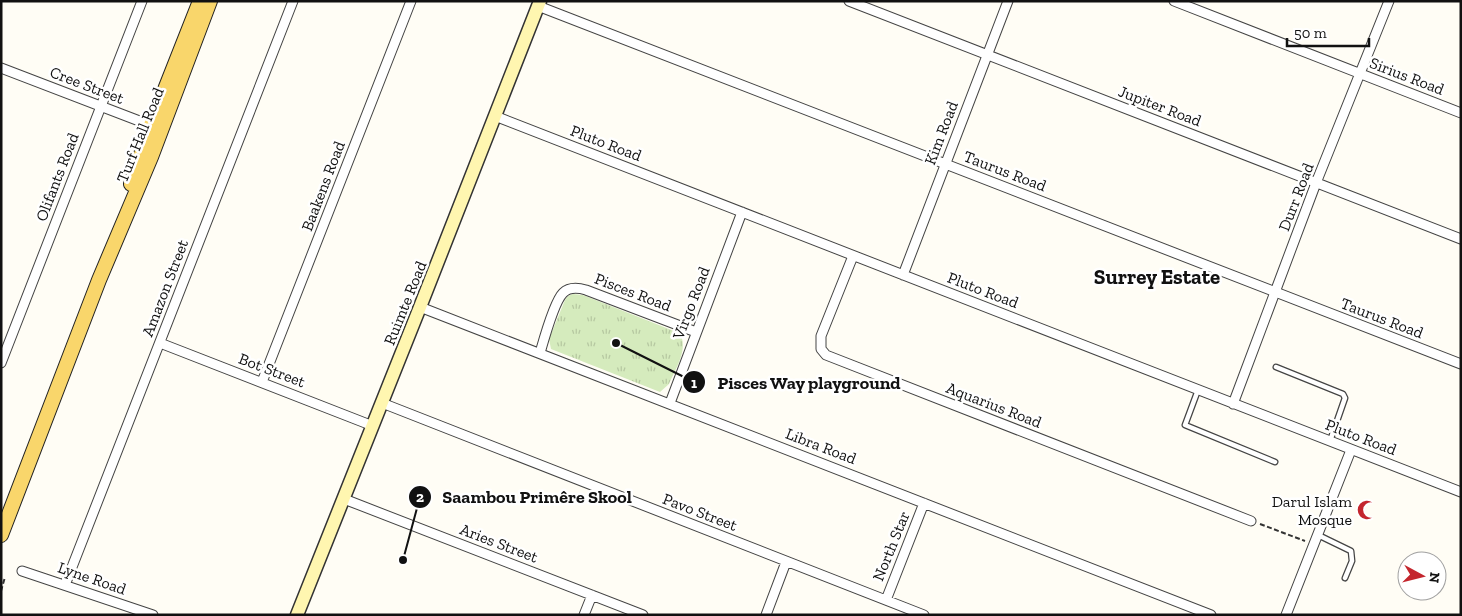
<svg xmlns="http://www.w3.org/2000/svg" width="1462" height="616" font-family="'Zilla Slab',serif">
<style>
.park{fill:url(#park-tufts)}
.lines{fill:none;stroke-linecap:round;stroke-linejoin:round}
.lane-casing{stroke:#444;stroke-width:7}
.street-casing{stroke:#444;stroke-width:11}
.secondary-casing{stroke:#333;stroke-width:15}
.primary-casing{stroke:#222;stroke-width:16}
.path{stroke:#333;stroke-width:2;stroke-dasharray:5 2.5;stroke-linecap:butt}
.lane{stroke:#fff;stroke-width:4.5}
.street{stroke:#fff;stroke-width:9}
.secondary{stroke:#fff6b0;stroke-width:12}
.primary{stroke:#f9d66b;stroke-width:14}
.labels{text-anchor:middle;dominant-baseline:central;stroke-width:5;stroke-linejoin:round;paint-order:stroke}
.street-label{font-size:16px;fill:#111;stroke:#fff}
.poi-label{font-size:16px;fill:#111;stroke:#fff;text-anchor:end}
.district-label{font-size:21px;font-weight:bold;fill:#111;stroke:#fff}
.leader{fill:none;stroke:#111;stroke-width:2}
.callout-dot{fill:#111;stroke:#fff;stroke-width:2}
.mark-label{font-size:15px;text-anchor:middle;font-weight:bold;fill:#fff}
.callout-label{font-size:18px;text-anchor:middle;font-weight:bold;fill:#111;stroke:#fff;stroke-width:5;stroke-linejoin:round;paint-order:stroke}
</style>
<defs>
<pattern id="park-tufts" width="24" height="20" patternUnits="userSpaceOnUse" patternTransform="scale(1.25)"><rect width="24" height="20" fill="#d5ebbd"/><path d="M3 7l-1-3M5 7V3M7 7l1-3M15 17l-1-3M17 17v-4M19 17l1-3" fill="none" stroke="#b6c8a1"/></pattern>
</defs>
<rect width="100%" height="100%" fill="#fffdf5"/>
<path class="park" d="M573 294 583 295 679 333C690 347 675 370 669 384L660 392 551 349 549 339 565 300 568 296Z"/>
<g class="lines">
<defs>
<path id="lane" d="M1276 367 1343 394 1345 398 1330 441
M1198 390 1185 425 1275 462
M1318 535 1351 551 1352 561 1345 578"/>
<path id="street" d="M849 1 1461 239
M1174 1 1461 113
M538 6 1461 364
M1 68 155 127
M495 116 1461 492
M853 256 821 336V349L826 355 1251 521
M903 275 1008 1
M420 307 1211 615
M160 343 373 426
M540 353C544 339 554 302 563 293 569 287 579 288 586 290L696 332
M1 363 142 1
M262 382 411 1
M382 403 924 615
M670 403 742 212
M1233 404 1316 183 1389 1
M344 499 643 615
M22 571 153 615
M65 585 293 1
M886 600 924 503
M584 615 592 595
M766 615 786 562
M1286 615 1351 450"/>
<path id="secondary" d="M297 615 420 307 540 1"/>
<path id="primary" d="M131 184 151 125 200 1
M1 535 99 280 151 157 210 1"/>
</defs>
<use href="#lane" class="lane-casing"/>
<use href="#street" class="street-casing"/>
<use href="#secondary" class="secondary-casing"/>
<use href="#primary" class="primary-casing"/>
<path class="path" d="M1260 524 1305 541
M1 591 5 577"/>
<use href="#lane" class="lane"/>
<use href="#street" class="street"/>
<use href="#secondary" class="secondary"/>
<use href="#primary" class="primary"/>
</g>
<defs>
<symbol id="mosque-bare" viewBox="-9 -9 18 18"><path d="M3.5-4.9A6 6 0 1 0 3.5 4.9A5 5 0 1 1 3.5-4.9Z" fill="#c4262e" stroke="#fff" stroke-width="2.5" paint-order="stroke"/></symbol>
</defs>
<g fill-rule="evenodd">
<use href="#mosque-bare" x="1353" y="496" width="28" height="28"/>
</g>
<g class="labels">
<g class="street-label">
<text transform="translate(1407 76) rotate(21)">Sirius Road</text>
<text transform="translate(87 85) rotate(21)">Cree Street</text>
<text transform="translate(1160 106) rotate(21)">Jupiter Road</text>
<text transform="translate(941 133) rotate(-69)">Kim Road</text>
<text transform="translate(140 135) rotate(-68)">Turf Hall Road</text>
<text transform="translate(606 143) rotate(21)">Pluto Road</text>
<text transform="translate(1005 171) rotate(21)">Taurus Road</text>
<text transform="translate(57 177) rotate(-69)">Olifants Road</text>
<text transform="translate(323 186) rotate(-69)">Baakens Road</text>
<text transform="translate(1296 197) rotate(-69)">Durr Road</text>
<text transform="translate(165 288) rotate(-69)">Amazon Street</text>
<text transform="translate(983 290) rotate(21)">Pluto Road</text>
<text transform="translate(633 292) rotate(21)">Pisces Road</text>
<text transform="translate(405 303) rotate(-68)">Ruimte Road</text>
<text transform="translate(691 303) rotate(-69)">Virgo Road</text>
<text transform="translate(1382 318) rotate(21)">Taurus Road</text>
<text transform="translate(272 370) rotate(21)">Bot Street</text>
<text transform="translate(994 405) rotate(21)">Aquarius Road</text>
<text transform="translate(1361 437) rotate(21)">Pluto Road</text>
<text transform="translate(821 446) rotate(21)">Libra Road</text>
<text transform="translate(700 512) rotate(21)">Pavo Street</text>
<text transform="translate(499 543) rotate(21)">Aries Street</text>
<text transform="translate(891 546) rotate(-68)">North Star</text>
<text transform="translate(92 578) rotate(19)">Lyne Road</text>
</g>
<g class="poi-label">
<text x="1352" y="501">Darul Islam<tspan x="1352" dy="18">Mosque</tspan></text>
</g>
<g class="district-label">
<text x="1157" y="276">Surrey Estate</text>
</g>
</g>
<path class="leader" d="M616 343L694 382M403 560L420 497"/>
<g class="callout-dot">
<circle cx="616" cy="343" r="5"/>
<circle cx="403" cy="560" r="5"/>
<circle cx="694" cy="382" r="12"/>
<circle cx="420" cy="497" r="12"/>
</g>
<g class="mark-label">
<text x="694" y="388">1</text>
<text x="420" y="502">2</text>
</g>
<g class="callout-label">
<text x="809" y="389">Pisces Way playground</text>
<text x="537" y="503">Saambou Primêre Skool</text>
</g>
<rect width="1462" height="616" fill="none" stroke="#111111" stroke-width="5"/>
<g transform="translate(1422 576) rotate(97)"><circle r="24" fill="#ffffff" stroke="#a0a0a0"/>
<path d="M0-4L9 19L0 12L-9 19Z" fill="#c4262e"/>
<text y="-8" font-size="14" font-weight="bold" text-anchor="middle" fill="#111111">N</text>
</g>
<path d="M1287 38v8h82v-8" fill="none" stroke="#111111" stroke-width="2.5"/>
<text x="1294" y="38" font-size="15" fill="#111111" stroke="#ffffff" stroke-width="4" paint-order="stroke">50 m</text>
</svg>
